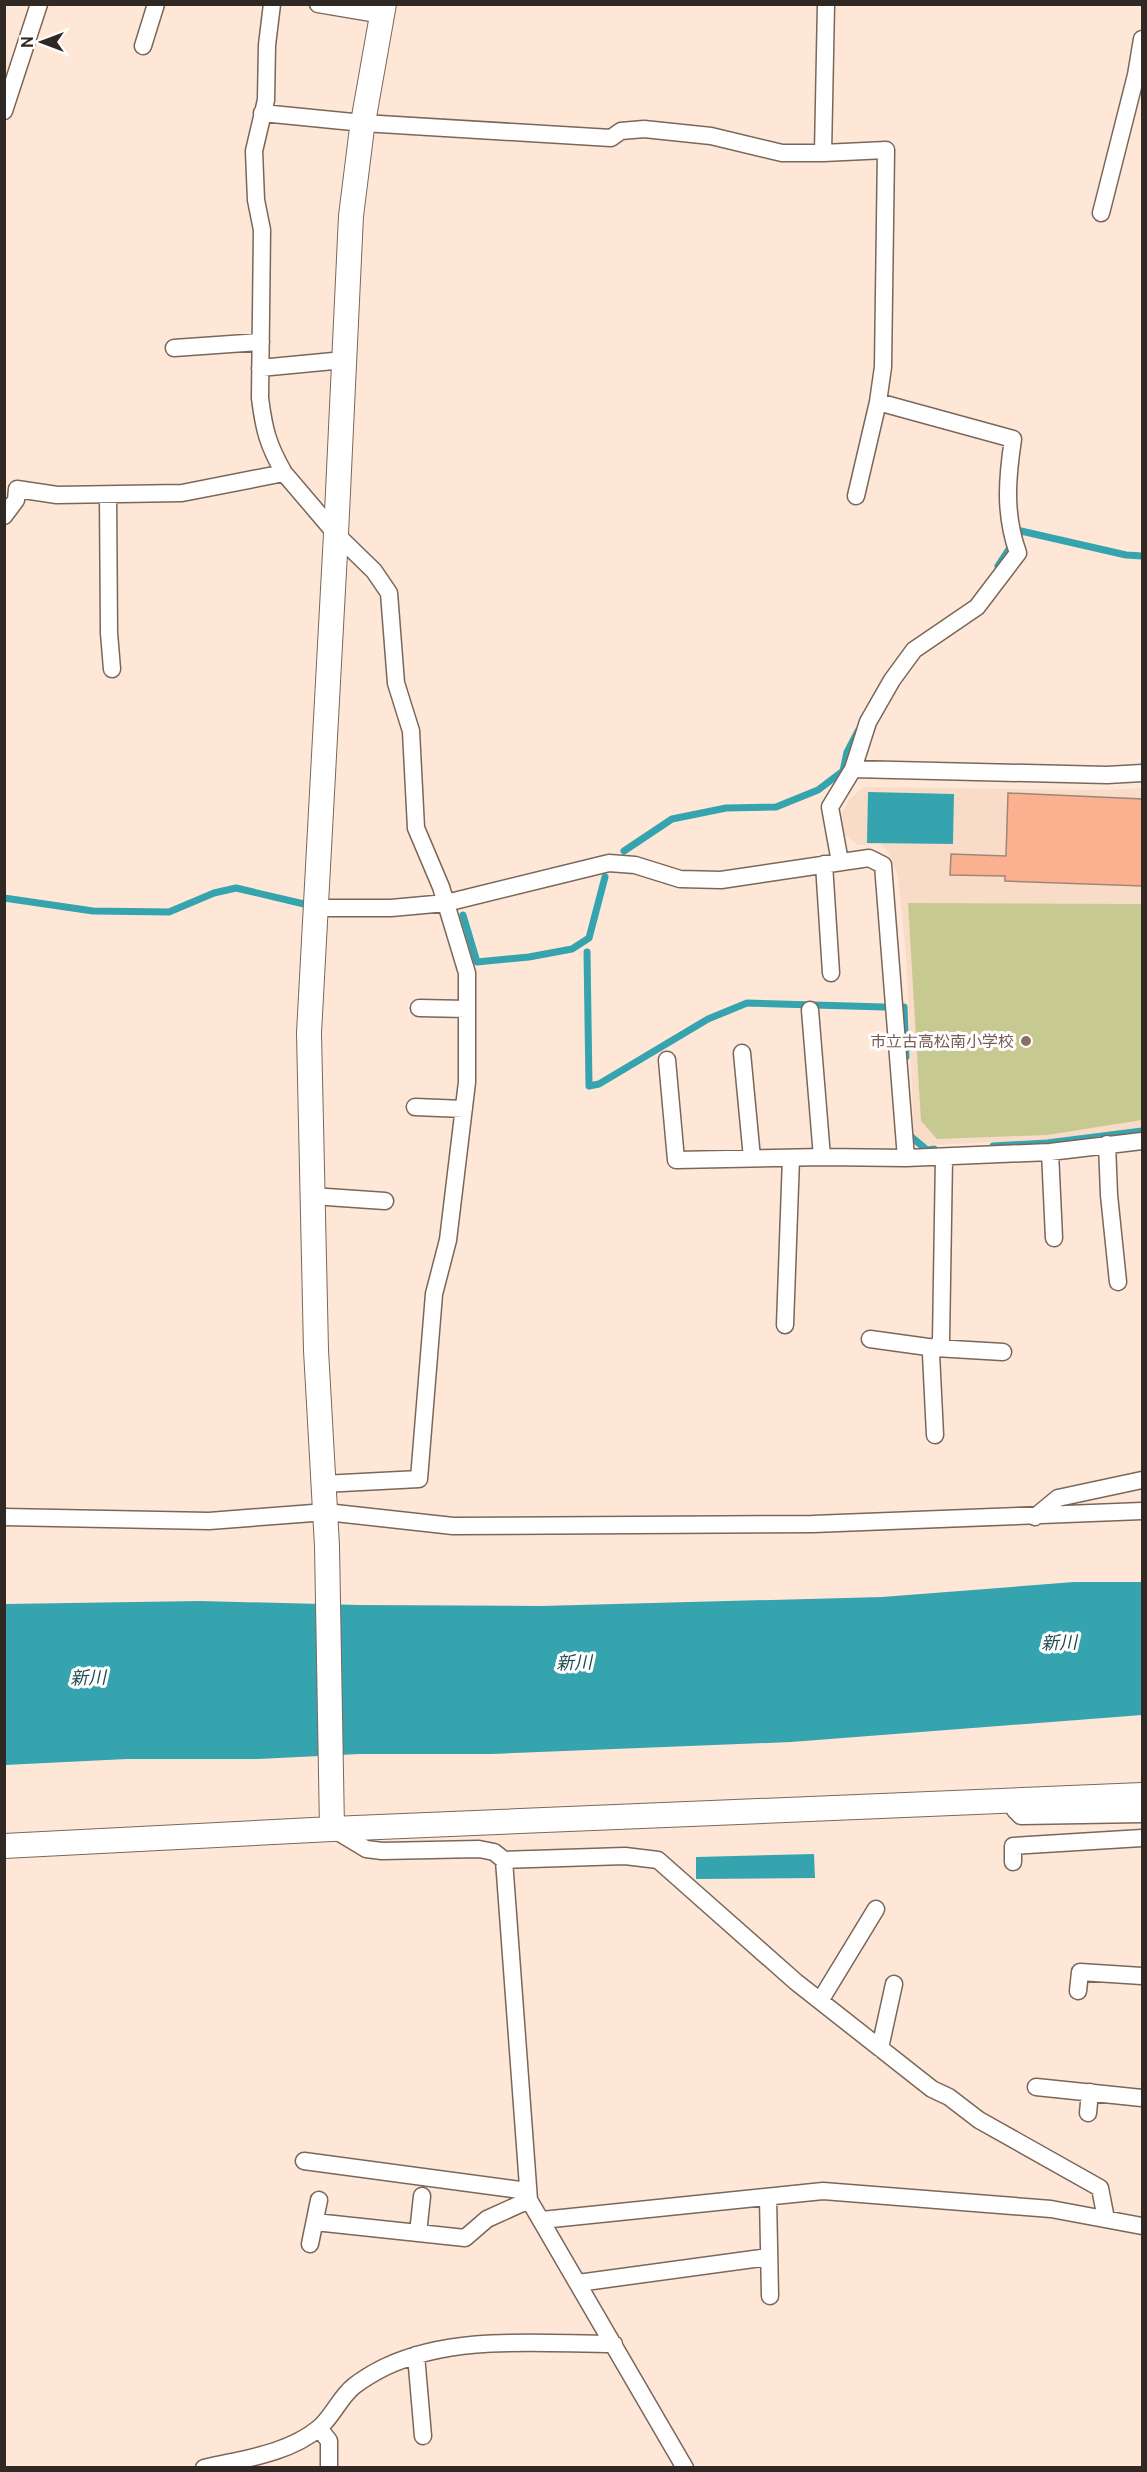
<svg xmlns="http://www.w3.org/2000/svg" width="1147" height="2472" font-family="Ubuntu,'Noto Sans JP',sans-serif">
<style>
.built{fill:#f9dcc7}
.green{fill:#c6ca90}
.water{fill:#36a4af}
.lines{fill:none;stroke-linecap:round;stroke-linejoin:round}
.stream{stroke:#36a4af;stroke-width:7}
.building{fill:#fbb190;stroke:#9e867c;stroke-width:1.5}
.street-casing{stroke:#7a6759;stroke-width:19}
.secondary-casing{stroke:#7a6759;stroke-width:26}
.street{stroke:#fff;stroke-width:16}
.secondary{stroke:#fff;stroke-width:24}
.education-dot{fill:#8d6e63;stroke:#fff;stroke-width:2}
.labels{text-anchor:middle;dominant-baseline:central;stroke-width:6;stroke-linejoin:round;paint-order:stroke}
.education-label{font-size:16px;fill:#785e54;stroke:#fff;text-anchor:end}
.water-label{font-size:18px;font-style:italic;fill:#1e4c51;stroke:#fff}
</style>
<rect width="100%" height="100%" fill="#fee7d7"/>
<path class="built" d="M864 787 1106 790 1142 788V1128L1046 1140 927 1145 914 1135 906 955 898 876 887 850 880 844 858 845 841 832 839 818 850 799Z"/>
<path class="green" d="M908 903 1142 904V1120L1047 1135 937 1139 921 1121Z"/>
<path class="water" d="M868 792 954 794 953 844 867 843Z
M1074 1582H1142V1715L791 1742 492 1754H360L258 1759H127L5 1765V1604L200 1601 359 1605 541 1606 882 1597Z
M814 1854 815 1878 696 1879V1857Z"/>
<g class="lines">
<path class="stream" d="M998 566 1021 531 1126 555 1142 556
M624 851 672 819 726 808 776 807 818 790 843 771 847 752 858 731
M4 898 93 911 169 912 214 893 236 888 304 904
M463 915 477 962 529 957 572 949 589 938 605 877
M587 952 589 1086 599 1084 708 1019 747 1003 884 1007
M904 1007 906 1057
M909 1131V1135L927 1150 934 1149
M993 1146 1047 1143 1142 1131"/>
</g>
<path class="building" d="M1008 793 1143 799V886L1005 881V876L950 875 951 854 1006 856Z"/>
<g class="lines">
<defs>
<path id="street" d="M272 4 267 45 266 100 254 151 256 200 262 230 260 398C264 430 268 445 284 473
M318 4 383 15
M826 4 823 153 886 150 883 367 878 402
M143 46 156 4
M1136 75 1142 39
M4 111 39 4
M262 113 363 123 611 138 621 131 644 129 711 136 782 153H823
M1101 213 1136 75 1142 76
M174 348 261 342
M260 368 344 360
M108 495 109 633 112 669
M4 516 16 500 17 489 57 495 182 493 284 473 336 534 374 571 389 593 396 683 411 731 416 828 441 887 467 973V1082L448 1240 434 1294 419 1479 323 1484
M853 769 868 722 892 680 914 650 977 607 1018 553C1004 514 1007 479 1013 439L878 402 856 496
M840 862 830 807 853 769 1107 775 1142 773
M824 864 831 973
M316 908H391L446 903 609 863 635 865 680 879 721 880 869 858 883 865 906 1158 1050 1152 1142 1141
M419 1008 467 1009
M810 1010 822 1157
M742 1053 752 1158
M667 1060 676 1160 822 1157 906 1158
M415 1107 464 1109
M1107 1144 1109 1195 1118 1282
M1050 1152 1054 1238
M312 1196 385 1201
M785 1325 791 1158
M870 1339 935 1348 1003 1352
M935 1435 931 1354 941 1341 944 1157
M4 1517 209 1521 326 1512 453 1526 813 1524 1142 1511
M1035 1517 1058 1498 1142 1480
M1014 1801 1015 1810 1021 1816 1142 1814
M333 1829 366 1849 382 1851 479 1849 494 1852 504 1860 529 2200 685 2468
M504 1860 625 1856 658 1860 796 1982 932 2089 949 2097 979 2120 1100 2188 1106 2219
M1013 1862V1846L1142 1838
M1078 1991 1080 1972 1142 1976
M820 2001 876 1909
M880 2048 894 1984
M1036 2087 1142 2098
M1088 2113 1090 2092
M304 2161 528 2191
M768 2197 770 2296
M542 2220 823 2191 1051 2209 1142 2226
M315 2222 465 2238 487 2219 529 2200
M418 2233 422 2196
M310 2244 319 2200
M578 2283 769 2257
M416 2355 423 2436
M319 2428 329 2441V2468
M204 2468C242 2459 288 2454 319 2428 333 2416 340 2397 354 2386 363 2379 375 2372 385 2367 455 2334 539 2344 614 2344"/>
<path id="secondary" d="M332 1829 327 1546 316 1350 309 1033 336 534 351 216 362 128 384 4
M4 1846 332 1829 1142 1795"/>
</defs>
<use href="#street" class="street-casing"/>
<use href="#secondary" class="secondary-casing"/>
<use href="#street" class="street"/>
<use href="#secondary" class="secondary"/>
</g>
<circle class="education-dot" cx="1026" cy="1041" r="6"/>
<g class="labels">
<g class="education-label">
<text x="1014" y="1041">市立古高松南小学校</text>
</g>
<g class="water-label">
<text transform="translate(1059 1642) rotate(-2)">新川</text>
<text transform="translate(574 1662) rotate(-2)">新川</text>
<text transform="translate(88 1677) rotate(-2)">新川</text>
</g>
</g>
<rect width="1147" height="2472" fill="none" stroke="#302822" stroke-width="12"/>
<g transform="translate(42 42) rotate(270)" stroke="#ffffff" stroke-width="4.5" paint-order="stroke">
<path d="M0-4.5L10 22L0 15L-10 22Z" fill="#302822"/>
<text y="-9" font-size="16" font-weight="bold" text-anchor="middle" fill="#302822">N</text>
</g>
</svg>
